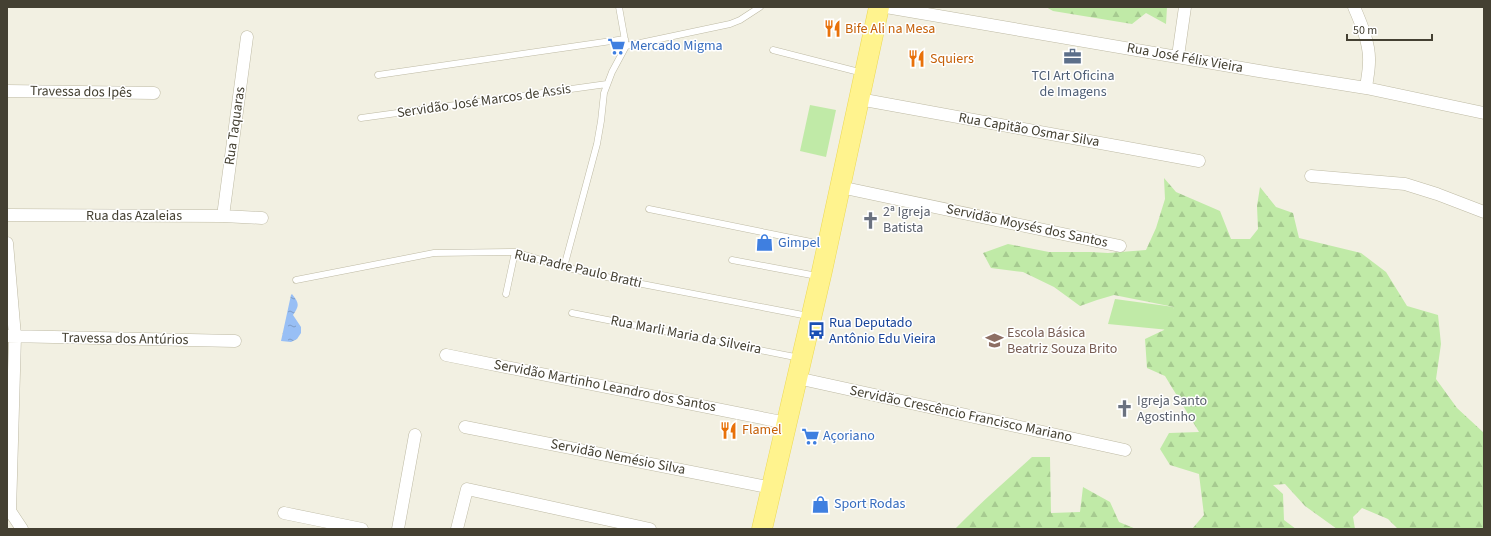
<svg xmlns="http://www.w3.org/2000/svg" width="1491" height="536" font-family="'Source Sans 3',sans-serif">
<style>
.green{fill:#c0eaa7}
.forest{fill:url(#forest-firs)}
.water{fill:url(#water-ripples)}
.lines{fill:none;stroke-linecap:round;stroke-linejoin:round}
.service-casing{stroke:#bebaa4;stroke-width:7}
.minor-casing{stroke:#bebaa4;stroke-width:13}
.primary-casing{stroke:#ecd956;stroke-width:21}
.service{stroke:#fff;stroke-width:6}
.minor{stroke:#fff;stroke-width:12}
.primary{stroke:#fff38e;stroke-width:20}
.labels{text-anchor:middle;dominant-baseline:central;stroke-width:3;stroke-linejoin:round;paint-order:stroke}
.food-label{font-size:14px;fill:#c56008;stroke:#fff;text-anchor:start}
.shop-label{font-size:14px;fill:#366cbe;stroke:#fff;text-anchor:start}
.street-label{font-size:14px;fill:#444032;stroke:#fff}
.service-label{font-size:14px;fill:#4e5e75;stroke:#fff}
.worship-label{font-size:14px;fill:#5b616d;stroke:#fff;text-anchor:start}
.transit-label{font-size:14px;fill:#164399;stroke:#fff;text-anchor:start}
.education-label{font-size:14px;fill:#785e54;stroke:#fff;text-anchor:start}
</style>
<defs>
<pattern id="forest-firs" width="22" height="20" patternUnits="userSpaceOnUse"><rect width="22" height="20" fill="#c0eaa7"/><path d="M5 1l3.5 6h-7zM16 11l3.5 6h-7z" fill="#a6ca90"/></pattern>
<pattern id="water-ripples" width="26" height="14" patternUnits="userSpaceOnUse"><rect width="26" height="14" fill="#98bff5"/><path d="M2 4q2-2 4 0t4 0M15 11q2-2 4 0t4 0" fill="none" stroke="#7e9dc7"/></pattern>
</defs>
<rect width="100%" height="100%" fill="#f2f0e2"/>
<path class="green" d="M810 105 836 110 826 157 800 151Z
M1115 299 1174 307 1169 330 1108 324Z"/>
<path class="forest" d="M1046 7H1167L1166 24 1146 13 1132 24 1053 11Z
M1164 178 1176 192 1220 211 1231 239H1250L1258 229 1257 206 1260 187 1276 207 1293 213 1299 238 1361 253 1386 272 1407 306 1438 315 1441 344 1436 379 1457 408 1484 433V529H1398L1388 519 1362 508 1353 517 1355 529H1337L1305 506 1285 484 1273 485 1283 494 1284 520 1296 529H1192L1204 515 1199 474 1170 465 1160 449 1169 433 1199 432 1165 376 1147 368 1145 339 1164 330 1174 307 1114 295 1097 300 1080 306 1054 287 1023 272 991 268 983 253 1008 244 1049 252H1091L1108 253 1146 250 1156 228 1165 199Z
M1032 457H1050L1051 513 1080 512 1083 487 1110 502 1119 522 1136 529H955C979 504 1006 481 1032 457Z"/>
<path class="water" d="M292 294C300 304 299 306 293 315L301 327V333L297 339 291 342 281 341 291 295Z"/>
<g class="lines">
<defs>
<path id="service" d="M619 7 626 46 730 24 740 20 760 7
M773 50 863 73
M378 75 625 39
M361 118 607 84
M649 209 826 245
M732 260 817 276
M564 267 597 144 601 121 604 93 612 72 626 46
M296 280 434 253 515 252 564 267 611 278 808 316
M506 294 515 252
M572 313 800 358"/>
<path id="minor" d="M886 7 1259 71 1366 88 1484 113
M1354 7C1361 23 1370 44 1369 62 1369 71 1367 79 1366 88
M1178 56 1185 7
M7 91 154 93
M859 99 1199 161
M1311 176 1405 184 1437 194 1484 212
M840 187 1120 246
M7 215 223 216 262 218
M223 216 247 37
M7 243 15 336 10 511 22 529
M8 336 235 341
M446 355 787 423
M797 378 1125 450
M465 427 772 488
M284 513 362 529
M398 529 415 435
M457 529 467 489 650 529"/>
<path id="primary" d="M762 529 822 271 879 7"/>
</defs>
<use href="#service" class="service-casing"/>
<use href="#minor" class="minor-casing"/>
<use href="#primary" class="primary-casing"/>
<use href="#service" class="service"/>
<use href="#minor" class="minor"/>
<use href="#primary" class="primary"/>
</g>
<defs>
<symbol id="restaurant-bare" viewBox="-9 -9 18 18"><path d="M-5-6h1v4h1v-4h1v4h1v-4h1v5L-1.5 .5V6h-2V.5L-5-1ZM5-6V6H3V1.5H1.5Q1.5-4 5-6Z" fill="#e8710a" stroke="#fff" stroke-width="2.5" paint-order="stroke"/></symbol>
<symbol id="supermarket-bare" viewBox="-9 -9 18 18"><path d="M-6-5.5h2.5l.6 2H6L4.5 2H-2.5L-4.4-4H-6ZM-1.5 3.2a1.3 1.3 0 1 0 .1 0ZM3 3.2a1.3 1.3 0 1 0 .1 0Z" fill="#3f7fe0" stroke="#fff" stroke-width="2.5" paint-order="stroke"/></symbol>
<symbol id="office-bare" viewBox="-9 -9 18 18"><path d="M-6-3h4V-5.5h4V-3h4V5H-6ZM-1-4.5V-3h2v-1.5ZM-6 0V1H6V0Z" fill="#5c6f8a" stroke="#fff" stroke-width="2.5" paint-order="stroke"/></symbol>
<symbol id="church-bare" viewBox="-9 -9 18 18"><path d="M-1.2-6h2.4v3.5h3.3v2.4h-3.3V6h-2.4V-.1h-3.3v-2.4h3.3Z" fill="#6b7280" stroke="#fff" stroke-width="2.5" paint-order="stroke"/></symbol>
<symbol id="shop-bare" viewBox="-9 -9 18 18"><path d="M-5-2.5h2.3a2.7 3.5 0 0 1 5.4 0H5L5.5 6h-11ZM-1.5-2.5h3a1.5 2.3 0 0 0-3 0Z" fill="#3f7fe0" stroke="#fff" stroke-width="2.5" paint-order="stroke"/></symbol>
<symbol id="bus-bare" viewBox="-9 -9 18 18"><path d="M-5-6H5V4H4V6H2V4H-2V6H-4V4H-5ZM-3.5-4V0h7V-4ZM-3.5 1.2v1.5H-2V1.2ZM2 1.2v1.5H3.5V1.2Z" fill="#1a4fb4" stroke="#fff" stroke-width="2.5" paint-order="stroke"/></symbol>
<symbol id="school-bare" viewBox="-9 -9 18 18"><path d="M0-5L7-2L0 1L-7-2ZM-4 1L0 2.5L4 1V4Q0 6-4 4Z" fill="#8d6e63" stroke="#fff" stroke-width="2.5" paint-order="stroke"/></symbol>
</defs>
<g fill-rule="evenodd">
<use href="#restaurant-bare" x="820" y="16" width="25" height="25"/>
<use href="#supermarket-bare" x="604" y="34" width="25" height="25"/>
<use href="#office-bare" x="1060" y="44" width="25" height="25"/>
<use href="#restaurant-bare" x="904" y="46" width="25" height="25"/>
<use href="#church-bare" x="858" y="208" width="25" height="25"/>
<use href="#shop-bare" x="752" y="230" width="25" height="25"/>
<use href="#bus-bare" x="804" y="318" width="25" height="25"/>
<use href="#school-bare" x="982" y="328" width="25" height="25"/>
<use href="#church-bare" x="1112" y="396" width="25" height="25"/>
<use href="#restaurant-bare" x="716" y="418" width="25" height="25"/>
<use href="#supermarket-bare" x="798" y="424" width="25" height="25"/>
<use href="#shop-bare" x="808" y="492" width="25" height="25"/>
</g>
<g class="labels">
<g class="food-label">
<text x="845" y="29">Bife Ali na Mesa</text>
<text x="930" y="59">Squiers</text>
<text x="742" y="430">Flamel</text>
</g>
<g class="shop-label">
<text x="630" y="46">Mercado Migma</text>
<text x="778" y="243">Gimpel</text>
<text x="823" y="436">Açoriano</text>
<text x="834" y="504">Sport Rodas</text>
</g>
<g class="street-label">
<text transform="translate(1185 58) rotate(10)">Rua José Félix Vieira</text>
<text transform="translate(81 92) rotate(1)">Travessa dos Ipês</text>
<text transform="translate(484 101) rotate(-8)">Servidão José Marcos de Assis</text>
<text transform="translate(235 126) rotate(-82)">Rua Taquaras</text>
<text transform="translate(1029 130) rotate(10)">Rua Capitão Osmar Silva</text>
<text x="134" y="216">Rua das Azaleias</text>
<text transform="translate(1027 226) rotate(12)">Servidão Moysés dos Santos</text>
<text transform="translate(578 269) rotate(13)">Rua Padre Paulo Bratti</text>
<text transform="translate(686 335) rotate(11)">Rua Marli Maria da Silveira</text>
<text transform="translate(125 339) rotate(1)">Travessa dos Antúrios</text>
<text transform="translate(605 386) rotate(11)">Servidão Martinho Leandro dos Santos</text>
<text transform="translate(961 414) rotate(12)">Servidão Crescêncio Francisco Mariano</text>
<text transform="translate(618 457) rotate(11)">Servidão Nemésio Silva</text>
</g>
<g class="service-label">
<text x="1073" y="76">TCI Art Oficina<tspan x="1073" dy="16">de Imagens</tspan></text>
</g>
<g class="worship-label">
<text x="883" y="212">2ª Igreja<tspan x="883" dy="16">Batista</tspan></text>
<text x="1137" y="401">Igreja Santo<tspan x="1137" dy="16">Agostinho</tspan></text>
</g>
<g class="transit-label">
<text x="829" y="323">Rua Deputado<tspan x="829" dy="16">Antônio Edu Vieira</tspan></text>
</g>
<g class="education-label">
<text x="1007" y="333">Escola Básica<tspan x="1007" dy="16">Beatriz Souza Brito</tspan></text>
</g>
</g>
<rect width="1491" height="536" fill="none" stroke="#444032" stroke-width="16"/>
<path d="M1347 34v6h85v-6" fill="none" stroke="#444032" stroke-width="2"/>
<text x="1353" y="34" font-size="12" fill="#444032" stroke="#ffffff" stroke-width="3" paint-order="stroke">50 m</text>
</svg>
